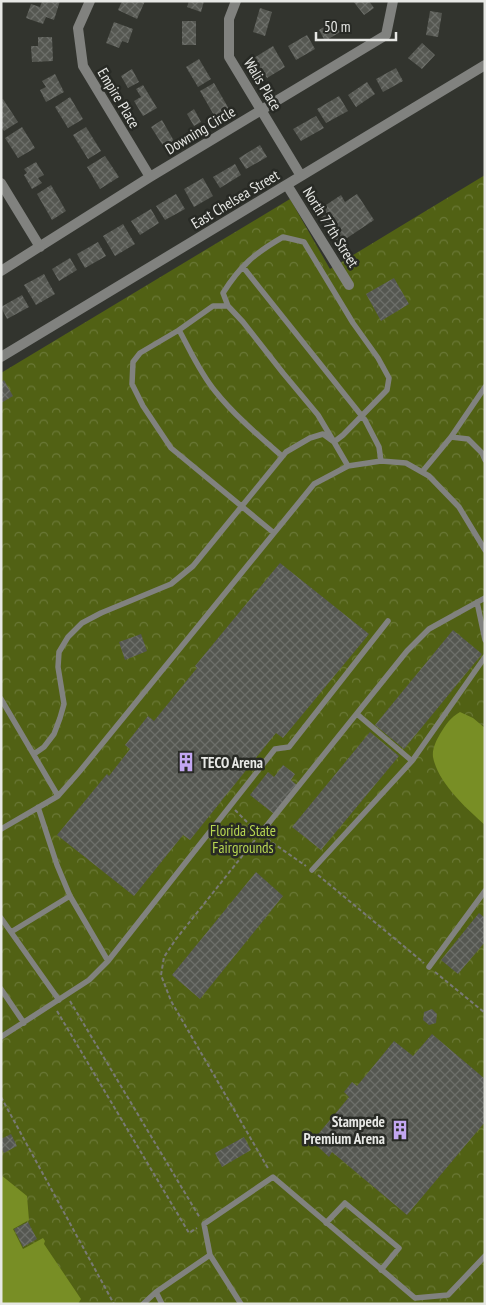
<svg xmlns="http://www.w3.org/2000/svg" width="486" height="1305" font-family="'PT Sans Narrow',sans-serif">
<style>
.forest{fill:url(#forest-crowns)}
.water{fill:#788e25}
.building{fill:url(#building-cross-hatch)}
.lines{fill:none;stroke-linecap:round;stroke-linejoin:round}
.path{stroke:#797a75;stroke-width:2;stroke-dasharray:4 2.5;stroke-linecap:butt}
.lane{stroke:#81827f;stroke-width:5.5}
.street{stroke:#81827f;stroke-width:10}
.labels{text-anchor:middle;dominant-baseline:central;stroke-width:5;stroke-linejoin:round;paint-order:stroke}
.street-label{font-size:15px;fill:#e7e8e5;stroke:#282a25}
.poi-label{font-size:15px;font-weight:bold;fill:#e7e8e5;stroke:#282a25;text-anchor:start}
.park-label{font-size:15px;fill:#b7d652;stroke:#282a25}
</style>
<defs>
<pattern id="forest-crowns" width="20" height="18" patternUnits="userSpaceOnUse" patternTransform="scale(1.25)"><rect width="20" height="18" fill="#516114"/><path d="M2 6a3 3 0 1 1 6 0M12 15a3 3 0 1 1 6 0" fill="none" stroke="#6a7836"/></pattern>
<pattern id="building-cross-hatch" width="8" height="8" patternUnits="userSpaceOnUse" patternTransform="scale(1.25)"><rect width="8" height="8" fill="#555751"/><path d="M0 0l8 8M0 8l8-8" fill="none" stroke="#6d6f6a"/></pattern>
</defs>
<rect width="100%" height="100%" fill="#32342e"/>
<path class="forest" d="M485 175V1304H1V373L290 199 330 269Z"/>
<path class="water" d="M460 712 473 718 485 728V825C466 808 438 783 433 757 432 749 436 741 440 734 446 724 450 718 460 712Z
M1 1175 27 1196 29 1220 13 1229 23 1249 43 1238 45 1241 44 1244 81 1299 78 1304H1Z"/>
<path class="building" d="M42 1H60L54 20 46 17 43 24 26 18 31 4 40 7Z
M122 1H145L137 19 118 10Z
M189 1H204L201 12 187 7Z
M353 1H369L374 8 364 15Z
M260 8 272 12 265 36 253 32Z
M430 11 442 13 438 37 426 35Z
M182 21H196V45H182Z
M334 21 340 32 325 41 319 30Z
M114 22 133 29 128 43 122 41 119 48 106 43Z
M307 35 315 49 296 60 288 46Z
M38 37H52L53 61 32 62 31 46H38Z
M422 43 435 55 422 69 408 58Z
M273 46 285 67 267 78 254 58Z
M199 59 211 79 198 87 186 67Z
M396 68 403 81 383 92 376 79Z
M132 69 139 82 128 88 121 76Z
M55 74 64 92 46 102 40 90 46 87 42 81Z
M367 82 375 94 356 107 348 95Z
M214 83 229 109 215 117 200 91Z
M143 85 157 108 143 116 134 101 141 97 136 89Z
M339 96 348 111 326 123 317 109Z
M70 97 83 119 68 128 55 107Z
M3 99 18 122 4 131 1 127V100Z
M194 109 201 122 194 126 187 114Z
M316 116 324 128 301 141 293 129Z
M162 120 174 141 164 147 151 127Z
M22 127 35 148 18 158 5 138Z
M86 127 101 151 88 159 73 135Z
M260 145 267 157 246 169 239 158Z
M105 156 119 177 100 189 87 167Z
M36 162 44 175 38 178 42 183 32 189 24 175 27 173 24 169Z
M235 164 241 175 220 188 213 177Z
M203 178 213 196 194 207 184 189Z
M51 185 66 211 52 220 37 194Z
M176 194 185 209 165 220 156 206Z
M357 194 374 220 338 244 321 218 327 214 323 207 341 195 345 202Z
M151 209 159 223 140 235 131 221Z
M123 224 135 244 115 256 103 236Z
M98 242 106 256 85 268 77 254Z
M70 258 77 270 59 281 52 269Z
M44 274 55 294 36 305 24 285Z
M394 278 409 304 381 321 366 294Z
M22 295 29 307 7 319 1 307Z
M4 380 13 396 1 403V382Z
M280 563 369 634 283 738 276 733 190 840 183 835 134 896 57 835 107 774 109 776 130 749 125 745 148 716 154 721 197 668 195 666Z
M453 630 482 654 404 749 375 725Z
M141 634 147 651 125 660 119 642Z
M370 732 399 756 321 850 292 827Z
M283 765 295 774 291 780 297 785 274 814 250 795 268 772 274 777Z
M256 872 283 896 200 999 172 975Z
M479 913 485 918V942L458 974 441 960Z
M432 1009 437 1014 436 1023 429 1025 423 1020 424 1012Z
M432 1034 485 1079V1122L407 1215 332 1152 329 1157 315 1144 318 1140 315 1138 349 1097 344 1092 352 1082 357 1086 394 1041 413 1056Z
M11 1134 17 1146 4 1153 1 1148V1139Z
M244 1137 251 1150 222 1167 215 1153Z
M28 1222 37 1239 23 1247 14 1229Z"/>
<g class="lines">
<path class="path" d="M235 810 253 828
M267 839 306 866
M255 840 176 939 164 957 161 975 171 1001 269 1170
M318 875 424 963
M435 972 485 1013
M70 1001 200 1218
M57 1011 189 1233 197 1228
M1 1097 114 1304"/>
<path class="lane" d="M243 267 365 420 379 447 381 461
M228 306 223 293C240 266 255 253 283 237L304 242 353 323 378 358 389 378 387 390 343 435 334 442 318 415 283 373 243 322 228 306H213L179 330 140 353 133 362 132 384 143 406 171 448 274 533
M179 330C190 350 200 373 215 391 234 415 259 436 282 456
M451 437 485 387
M422 472 451 437 468 439 482 453 485 460
M477 602 485 640
M1 699 58 796
M357 714 412 761 485 657
M34 754 44 747 54 734 60 718 64 704 58 667 59 652 68 637 82 623 101 613 171 584 193 566 286 452 310 438 323 434 334 442 348 466
M38 807 57 865 70 896 108 961
M1 829 58 796 80 771 314 484 348 466 381 461 406 463 429 476 459 507 485 550
M260 834 407 651 429 629 485 598
M312 870 412 761
M1 918 59 1000
M11 932 70 896
M429 967 485 891
M1 989 24 1023
M1 1037 89 980 108 961 275 749 289 747 388 621
M326 1223 345 1203 399 1248 381 1270
M210 1255 241 1304
M156 1292 162 1304
M143 1304 156 1292 210 1255 204 1224 273 1177 415 1298 448 1295 485 1256"/>
<path class="street" d="M90 1 78 28 83 66 150 177
M236 1 229 19V57L301 176
M1 183 40 247
M287 185 349 285
M1 271 150 177 386 35 393 1
M1 357 485 65"/>
</g>
<defs>
<symbol id="building-bare" viewBox="-9 -9 18 18"><path d="M-4-6H4V6H1V3H-1V6H-4ZM-2.5-4.3h1.7v1.8h-1.7ZM.8-4.3h1.7v1.8H.8ZM-2.5-1h1.7V.8h-1.7ZM.8-1h1.7V.8H.8Z" fill="#c3a7f2" stroke="#282a25" stroke-width="2.5" paint-order="stroke"/></symbol>
</defs>
<g fill-rule="evenodd">
<use href="#building-bare" x="172" y="748" width="28" height="28"/>
<use href="#building-bare" x="386" y="1116" width="28" height="28"/>
</g>
<g class="labels">
<g class="street-label">
<text transform="translate(263 84) rotate(59)">Walis Place</text>
<text transform="translate(119 98) rotate(59)">Empire Place</text>
<text transform="translate(200 130) rotate(-31)">Downing Circle</text>
<text transform="translate(235 199) rotate(-31)">East Chelsea Street</text>
<text transform="translate(331 227) rotate(58)">North 77th Street</text>
</g>
<g class="poi-label">
<text x="201" y="762">TECO Arena</text>
<text x="385" y="1121" text-anchor="end">Stampede<tspan x="385" dy="17">Premium Arena</tspan></text>
</g>
<g class="park-label">
<text x="243" y="830">Florida State<tspan x="243" dy="17">Fairgrounds</tspan></text>
</g>
</g>
<rect width="486" height="1305" fill="none" stroke="#e7e8e5" stroke-width="5"/>
<path d="M316 32v8h80v-8" fill="none" stroke="#e7e8e5" stroke-width="2.5"/>
<text x="324" y="32" font-size="15" fill="#e7e8e5" stroke="#282a25" stroke-width="4" paint-order="stroke">50 m</text>
</svg>
